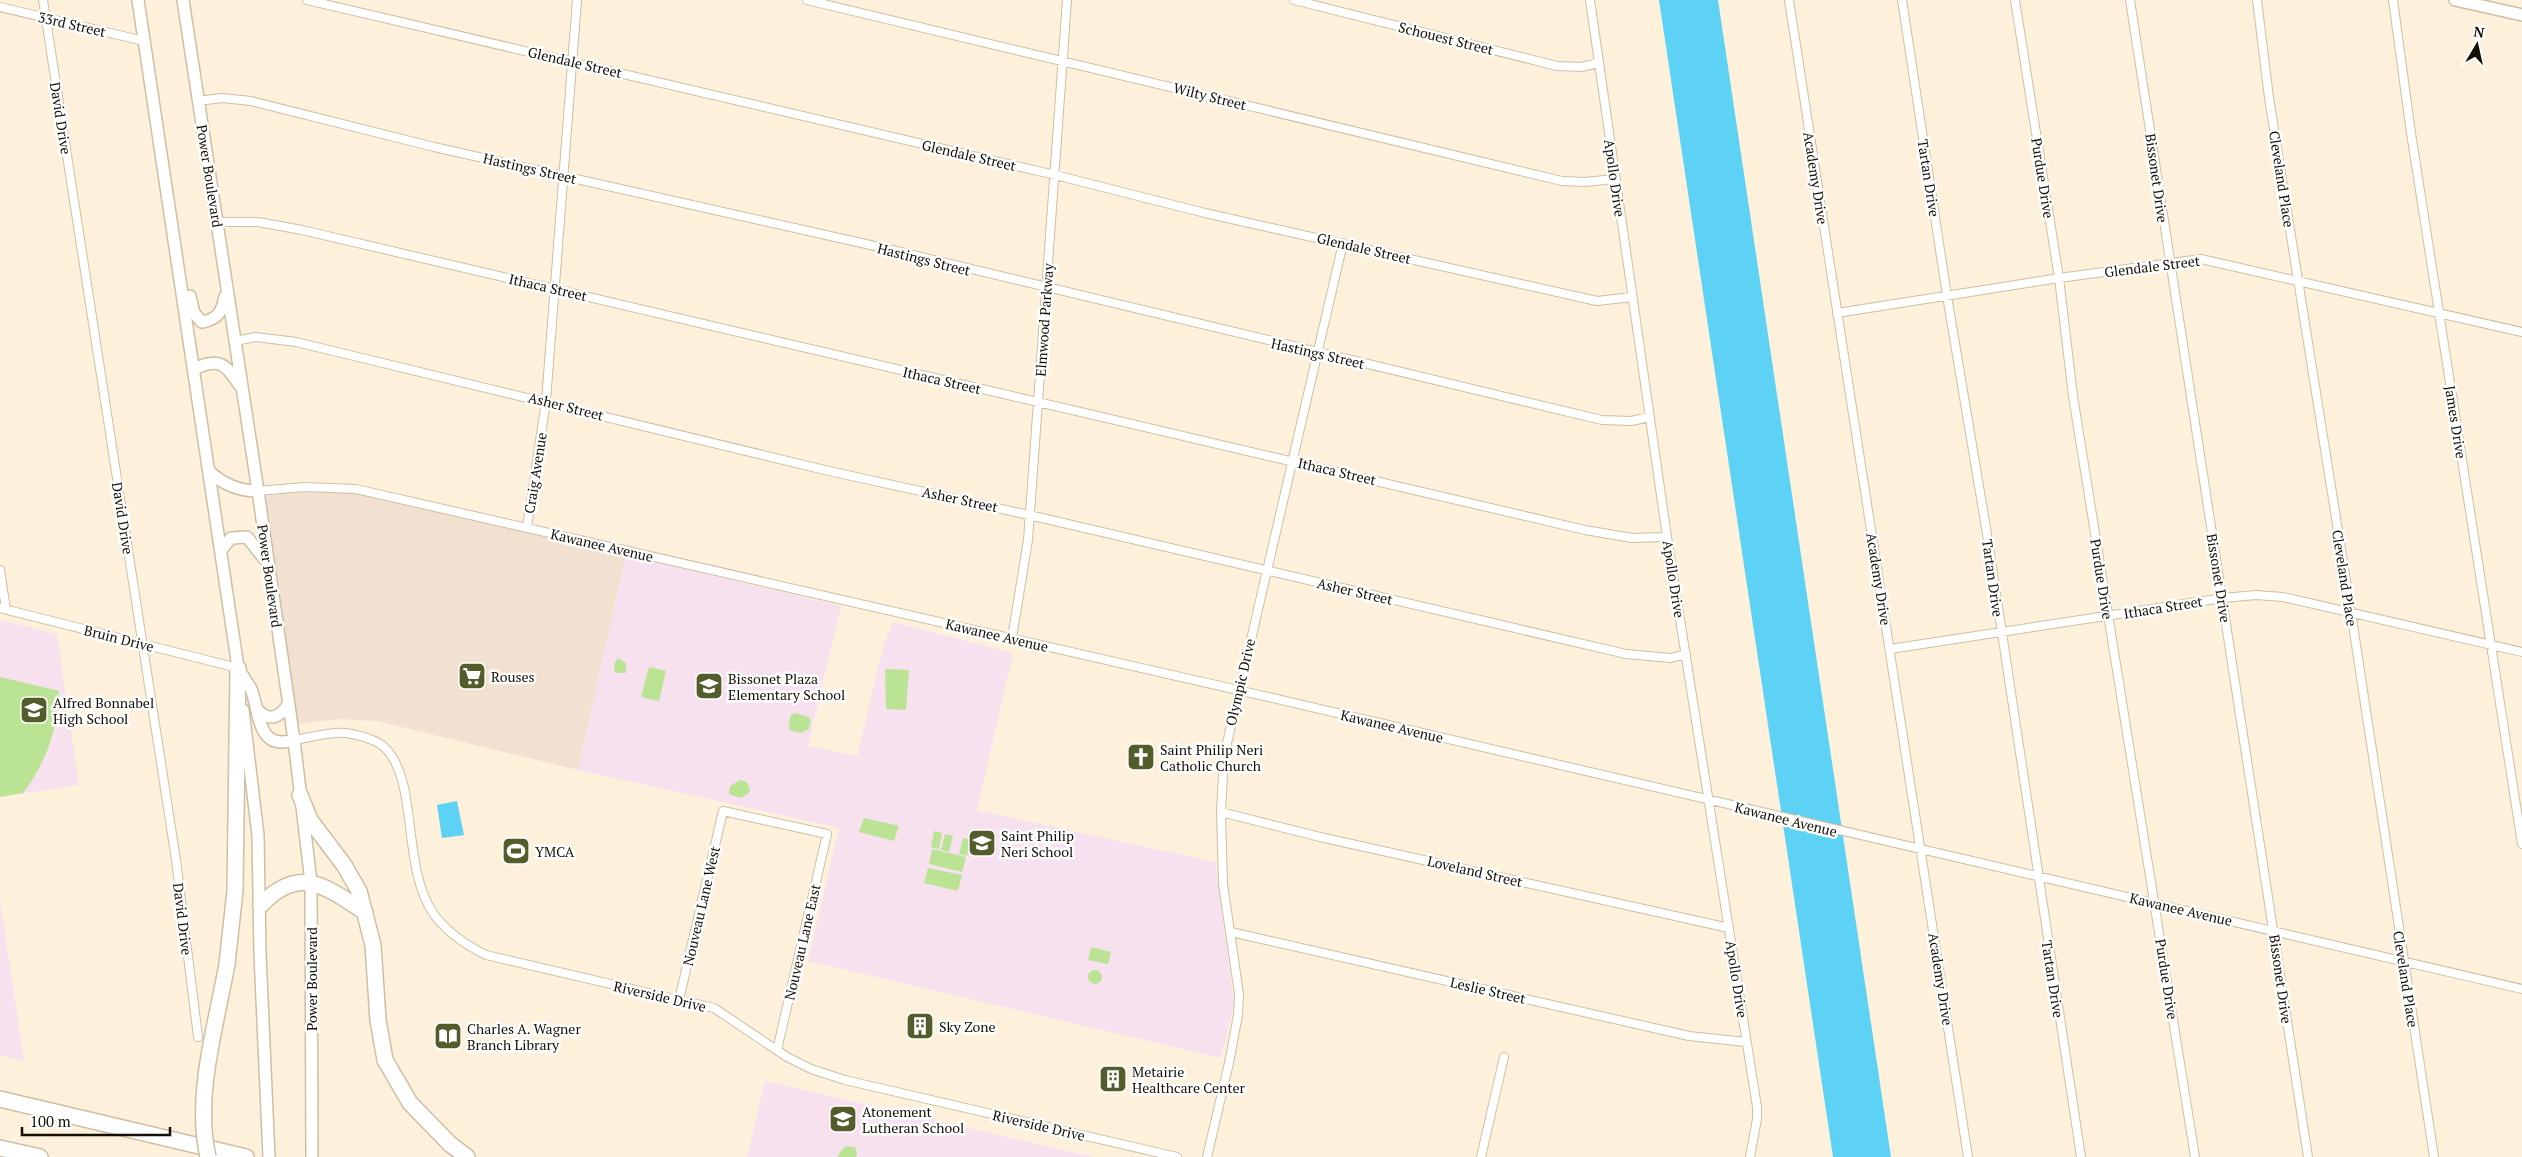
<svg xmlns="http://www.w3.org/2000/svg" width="2522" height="1157" font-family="'PT Serif',serif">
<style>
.commercial{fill:#f2e1d0}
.education{fill:#f8e1ee}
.green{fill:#bae394}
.water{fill:#5dd2f5}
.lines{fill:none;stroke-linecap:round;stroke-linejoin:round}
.street-casing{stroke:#cebfa4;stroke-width:10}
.secondary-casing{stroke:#cebfa4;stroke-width:14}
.highway-casing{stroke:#cebfa4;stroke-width:18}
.street{stroke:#fff;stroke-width:8}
.secondary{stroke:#fff;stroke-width:11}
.highway{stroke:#fff;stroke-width:15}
.highway-bridge-casing{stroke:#cebfa4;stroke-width:18;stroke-linecap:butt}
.highway-bridge{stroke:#fff;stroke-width:15}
.labels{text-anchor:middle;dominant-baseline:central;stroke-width:5;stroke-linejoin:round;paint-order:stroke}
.street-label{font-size:14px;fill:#140f06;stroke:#fff}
.poi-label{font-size:14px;fill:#140f06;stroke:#fff;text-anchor:start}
</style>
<rect width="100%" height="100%" fill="#fdf1db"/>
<path class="commercial" d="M297 492H341L377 497 626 555 578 770 377 721 340 719 295 724 263 496Z"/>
<path class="education" d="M626 555 841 606 808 746 857 756 884 644 893 622 1013 653 977 810 1215 862 1234 1004 1221 1058 808 961 839 828 578 770Z
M0 620 57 634 79 785 0 797Z
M0 900 24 1061 0 1055Z
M765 1081 1094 1157H747Z"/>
<path class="green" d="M618 658 626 663V673H615L614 664Z
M649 667 666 671 659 701 641 697Z
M885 669 909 670 906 710 886 709Z
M0 677 59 691C58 729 46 763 23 793L0 797Z
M794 713 809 717 811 721 809 729 801 733 789 730 790 716Z
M740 780 747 782 750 790 748 794 740 798 729 794 730 786Z
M864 818 899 826 894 841 859 832Z
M934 831 942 833 939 849 931 847Z
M945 834 953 836 949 852 941 850Z
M963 838 971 840 967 856 959 854Z
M932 849 966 857 962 872 929 864Z
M928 868 962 875 958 891 924 883Z
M1091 947 1111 952 1108 964 1088 960Z
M1088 977a7 7 0 1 1 14 0a7 7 0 1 1-14 0Z
M846 1146 855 1147 857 1152 856 1157H838L840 1152Z"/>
<path class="water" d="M1659 0H1718L1891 1157H1833Z
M457 801 464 835 442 838 437 805Z"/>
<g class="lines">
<defs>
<path id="street" d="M43 0 176 860 198 1037
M307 0 1055 175 1205 213 1597 301 1632 297
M807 0 1562 181 1585 182 1615 179
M1294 0 1557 66 1581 67 1599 63
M1590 0 1667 537 1757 1107V1119L1750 1157
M1789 0 1968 1157
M1902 0 1947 296 1988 540 2081 1157
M2015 0 2059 278 2073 396 2195 1157
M2130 0 2308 1157
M2257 0 2269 98 2351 612 2434 1157
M2393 0 2411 133 2522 844
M0 7 144 41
M198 101 222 98 251 101 434 147 888 249 1602 420 1631 421 1650 417
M218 222H258L302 230 1585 530 1632 538 1667 537
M1837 313 2059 278 2201 259 2522 332
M235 341 256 337 296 342 829 471 1029 515 1626 654 1671 658 1686 654
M258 491 304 487 356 489 1238 690 2522 989
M527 527 546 401 577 0
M0 570 6 609
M0 608 238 668
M1012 638 1028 540 1067 0
M1890 649 2223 598 2256 595 2283 597 2522 652
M294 740C309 738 331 731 346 733 359 735 379 740 388 751 418 787 402 866 433 913 446 932 466 945 486 955L714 1008 787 1057 811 1069 845 1080 1177 1157
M1221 812 1320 837 1729 928
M1231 932 1689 1036 1746 1042
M679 1000 723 811 827 834 777 1050
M1207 1157 1229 1063 1238 1015 1239 994 1223 884 1221 812 1224 756 1343 243
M1481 1157 1504 1057"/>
<path id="secondary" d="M138 0 239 674
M183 0 258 491 294 740 311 882 312 1157
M2455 0 2522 15
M190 296 194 313 202 322C219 319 222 311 225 296
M194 369C219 357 226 364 240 386
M210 472C224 485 239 491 258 491
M222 549 231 538 247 537 266 561
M238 668C242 675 247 682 251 689 260 710 256 752 294 740
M256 708C268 722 278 719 288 705
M243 710 258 835 260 954 269 1157"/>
<path id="highway" d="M300 795 310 820 344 865 359 891 373 945 378 1020 385 1060 410 1103 450 1144 467 1157
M261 905C300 864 326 887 365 912
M227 964 235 891 238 668
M0 1099 246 1157
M0 1148 40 1157"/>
</defs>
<use href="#street" class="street-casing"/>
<use href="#secondary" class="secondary-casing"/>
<use href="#highway" class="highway-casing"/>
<use href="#street" class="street"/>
<use href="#secondary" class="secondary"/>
<use href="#highway" class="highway"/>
<defs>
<path id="highway-bridge" d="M208 1157C194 1096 216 1026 227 964"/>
</defs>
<use href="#highway-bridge" class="highway-bridge-casing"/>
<use href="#highway-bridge" class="highway-bridge"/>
</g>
<defs>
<symbol id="supermarket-square" viewBox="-11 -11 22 22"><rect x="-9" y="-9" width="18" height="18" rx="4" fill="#535c2b" stroke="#fff"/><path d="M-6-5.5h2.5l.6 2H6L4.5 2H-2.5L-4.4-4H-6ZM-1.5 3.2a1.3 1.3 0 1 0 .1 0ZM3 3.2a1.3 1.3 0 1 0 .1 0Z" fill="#fff"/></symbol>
<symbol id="school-square" viewBox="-11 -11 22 22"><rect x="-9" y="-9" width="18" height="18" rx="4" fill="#535c2b" stroke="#fff"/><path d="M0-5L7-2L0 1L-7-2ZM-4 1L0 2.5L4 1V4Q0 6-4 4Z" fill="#fff"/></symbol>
<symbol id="church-square" viewBox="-11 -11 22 22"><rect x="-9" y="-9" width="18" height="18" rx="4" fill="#535c2b" stroke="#fff"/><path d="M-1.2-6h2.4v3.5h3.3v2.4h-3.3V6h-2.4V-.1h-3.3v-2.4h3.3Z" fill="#fff"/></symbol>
<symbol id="stadium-square" viewBox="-11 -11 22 22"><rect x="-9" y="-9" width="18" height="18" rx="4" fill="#535c2b" stroke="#fff"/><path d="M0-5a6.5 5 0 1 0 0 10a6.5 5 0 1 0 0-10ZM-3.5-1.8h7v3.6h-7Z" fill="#fff"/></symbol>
<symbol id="building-square" viewBox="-11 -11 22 22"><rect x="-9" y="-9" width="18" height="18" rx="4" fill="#535c2b" stroke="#fff"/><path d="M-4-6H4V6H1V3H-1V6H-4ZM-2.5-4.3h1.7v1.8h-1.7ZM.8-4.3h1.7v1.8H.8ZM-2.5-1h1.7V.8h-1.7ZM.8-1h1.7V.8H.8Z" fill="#fff"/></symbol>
<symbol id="library-square" viewBox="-11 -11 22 22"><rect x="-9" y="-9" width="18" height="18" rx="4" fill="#535c2b" stroke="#fff"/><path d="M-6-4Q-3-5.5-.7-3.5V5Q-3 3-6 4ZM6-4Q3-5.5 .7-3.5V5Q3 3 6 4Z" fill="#fff"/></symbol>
</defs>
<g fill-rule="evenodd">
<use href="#supermarket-square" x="456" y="660" width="32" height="32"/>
<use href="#school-square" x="693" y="670" width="32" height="32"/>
<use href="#school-square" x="18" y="694" width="32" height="32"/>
<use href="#church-square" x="1125" y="741" width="32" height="32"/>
<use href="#school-square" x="966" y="827" width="32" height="32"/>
<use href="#stadium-square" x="500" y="835" width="32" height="32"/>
<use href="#building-square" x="904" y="1010" width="32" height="32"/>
<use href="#library-square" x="432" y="1020" width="32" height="32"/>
<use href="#building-square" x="1097" y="1063" width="32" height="32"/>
<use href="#school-square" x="827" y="1103" width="32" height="32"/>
</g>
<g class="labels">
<g class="street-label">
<text transform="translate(72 24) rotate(13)">33rd Street</text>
<text transform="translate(1446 38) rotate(14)">Schouest Street</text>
<text transform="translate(575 62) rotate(13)">Glendale Street</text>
<text transform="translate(1210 96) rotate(14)">Wilty Street</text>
<text transform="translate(61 118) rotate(81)">David Drive</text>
<text transform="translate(969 155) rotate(13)">Glendale Street</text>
<text transform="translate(530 168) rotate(13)">Hastings Street</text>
<text transform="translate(210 176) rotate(81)">Power Boulevard</text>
<text transform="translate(1615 178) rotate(82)">Apollo Drive</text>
<text transform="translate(1816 178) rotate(81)">Academy Drive</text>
<text transform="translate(1929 178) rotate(81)">Tartan Drive</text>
<text transform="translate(2043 178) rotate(81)">Purdue Drive</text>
<text transform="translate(2157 178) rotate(82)">Bissonet Drive</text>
<text transform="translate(2282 179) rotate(81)">Cleveland Place</text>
<text transform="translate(1364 248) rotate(13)">Glendale Street</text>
<text transform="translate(924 259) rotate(14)">Hastings Street</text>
<text transform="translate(2152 266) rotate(-7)">Glendale Street</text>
<text transform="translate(548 287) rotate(13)">Ithaca Street</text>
<text transform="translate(1044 320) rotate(-86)">Elmwood Parkway</text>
<text transform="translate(1318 353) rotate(13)">Hastings Street</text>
<text transform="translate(942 380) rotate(13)">Ithaca Street</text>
<text transform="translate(566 406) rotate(14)">Asher Street</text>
<text transform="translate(2456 422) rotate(81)">James Drive</text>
<text transform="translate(1337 471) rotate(13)">Ithaca Street</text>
<text transform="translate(535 473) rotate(-81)">Craig Avenue</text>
<text transform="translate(960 499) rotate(12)">Asher Street</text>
<text transform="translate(123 518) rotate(81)">David Drive</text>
<text transform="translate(602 545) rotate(13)">Kawanee Avenue</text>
<text transform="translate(270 576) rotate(82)">Power Boulevard</text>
<text transform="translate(1993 578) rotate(82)">Tartan Drive</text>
<text transform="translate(2219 578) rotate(81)">Bissonet Drive</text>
<text transform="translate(2345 578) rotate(81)">Cleveland Place</text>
<text transform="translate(1674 579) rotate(81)">Apollo Drive</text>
<text transform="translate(1879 579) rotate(81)">Academy Drive</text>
<text transform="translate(2102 579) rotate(81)">Purdue Drive</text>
<text transform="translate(1355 591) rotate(13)">Asher Street</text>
<text transform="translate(2163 607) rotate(-9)">Ithaca Street</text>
<text transform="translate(997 635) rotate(13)">Kawanee Avenue</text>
<text transform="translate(119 638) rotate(14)">Bruin Drive</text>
<text transform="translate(1240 682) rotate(-77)">Olympic Drive</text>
<text transform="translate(1392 726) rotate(13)">Kawanee Avenue</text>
<text transform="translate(1786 819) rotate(14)">Kawanee Avenue</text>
<text transform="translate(1475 871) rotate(13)">Loveland Street</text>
<text transform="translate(701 906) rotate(-77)">Nouveau Lane West</text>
<text transform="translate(2181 909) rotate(13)">Kawanee Avenue</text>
<text transform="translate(183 919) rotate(83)">David Drive</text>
<text transform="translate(802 942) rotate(-77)">Nouveau Lane East</text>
<text transform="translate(311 979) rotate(-90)">Power Boulevard</text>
<text transform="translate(1737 979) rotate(81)">Apollo Drive</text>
<text transform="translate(1941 979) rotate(81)">Academy Drive</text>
<text transform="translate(2053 979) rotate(81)">Tartan Drive</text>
<text transform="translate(2167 979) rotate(81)">Purdue Drive</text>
<text transform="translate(2281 979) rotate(82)">Bissonet Drive</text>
<text transform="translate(2406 979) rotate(81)">Cleveland Place</text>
<text transform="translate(1488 990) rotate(13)">Leslie Street</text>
<text transform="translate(660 996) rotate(13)">Riverside Drive</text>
<text transform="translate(1039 1125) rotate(13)">Riverside Drive</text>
</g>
<g class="poi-label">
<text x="491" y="676">Rouses</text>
<text x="728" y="678">Bissonet Plaza<tspan x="728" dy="16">Elementary School</tspan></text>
<text x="53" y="702">Alfred Bonnabel<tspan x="53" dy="16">High School</tspan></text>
<text x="1160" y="749">Saint Philip Neri<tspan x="1160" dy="16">Catholic Church</tspan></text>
<text x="1001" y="835">Saint Philip<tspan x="1001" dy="16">Neri School</tspan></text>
<text x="535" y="851">YMCA</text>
<text x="939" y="1026">Sky Zone</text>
<text x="467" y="1028">Charles A. Wagner<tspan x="467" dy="16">Branch Library</tspan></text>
<text x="1132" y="1071">Metairie<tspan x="1132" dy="16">Healthcare Center</tspan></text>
<text x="862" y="1111">Atonement<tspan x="862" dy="16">Lutheran School</tspan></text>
</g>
</g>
<g transform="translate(2477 45) rotate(9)" stroke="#ffffff" stroke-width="4" paint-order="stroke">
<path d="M0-4L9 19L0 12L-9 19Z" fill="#140f06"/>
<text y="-8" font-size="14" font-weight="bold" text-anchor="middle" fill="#140f06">N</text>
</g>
<path d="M22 1127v8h148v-8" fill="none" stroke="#140f06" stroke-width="2.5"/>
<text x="30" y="1127" font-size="15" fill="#140f06" stroke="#ffffff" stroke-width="4" paint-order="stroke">100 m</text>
</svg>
